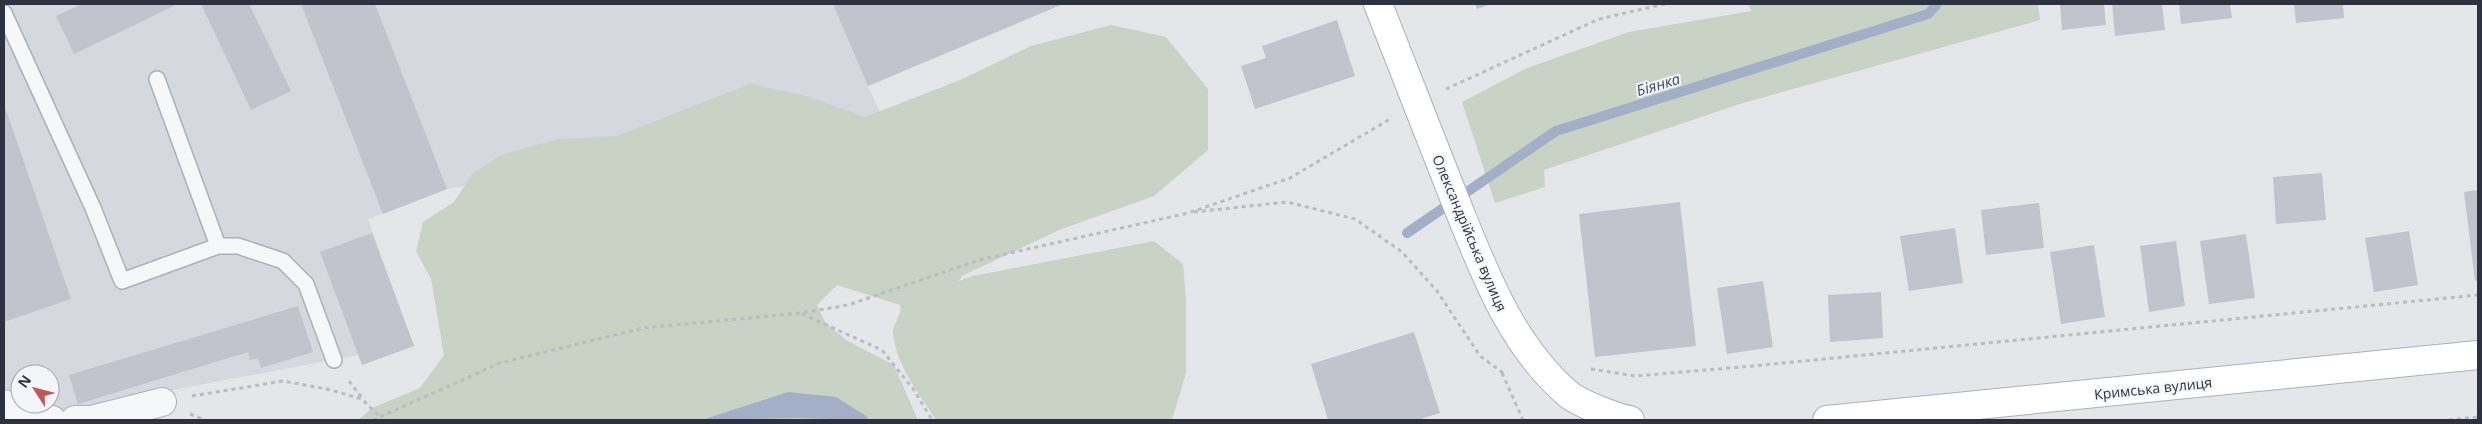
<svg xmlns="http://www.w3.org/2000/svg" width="2482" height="424" font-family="'Open Sans',sans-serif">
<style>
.built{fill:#d6d8df}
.green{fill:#c8d3c6}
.water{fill:#a3afc6}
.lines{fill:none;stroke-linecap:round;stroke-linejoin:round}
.stream{stroke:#a3afc6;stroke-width:10}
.building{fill:#c2c4cd}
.lane-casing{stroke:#adb0b7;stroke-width:18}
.street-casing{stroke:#adb0b7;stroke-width:30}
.secondary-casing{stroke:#adb0b7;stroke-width:30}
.path{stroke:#babcc2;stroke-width:3;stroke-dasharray:4 4;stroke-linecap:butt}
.lane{stroke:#f6f7f9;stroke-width:15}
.street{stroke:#f6f7f9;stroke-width:28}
.secondary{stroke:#fff;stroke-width:28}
.labels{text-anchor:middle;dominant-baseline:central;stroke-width:4;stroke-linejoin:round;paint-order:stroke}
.street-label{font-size:14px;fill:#2d3241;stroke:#f4f5f8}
.water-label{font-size:15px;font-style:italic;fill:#3c4c70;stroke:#f4f5f8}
</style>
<rect width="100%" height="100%" fill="#e4e6ea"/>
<path class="built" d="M4 4H1063L868 86 895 147 784 134 447 189 368 219 414 346 362 365 358 355 56 412 39 404H50V374H20V395L4 388Z"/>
<path class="green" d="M1748 4H2038L2040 20 1743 103 1544 170 1545 187 1495 203 1462 102 1527 68 1629 32 1751 11Z
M1111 25 1166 37 1208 89V150L1154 196 1059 230 962 276 959 281 973 276 1154 241 1183 264 1186 300V373L1172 420H936C919 393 897 367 893 334 892 324 903 314 900 305L837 285 817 305 825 322 846 340 894 365 918 420H358L372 408 420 388 444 355 431 279 416 251 423 222 454 202 472 174 501 155 558 139 617 136 750 84 804 95 865 117 960 80 1031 46Z"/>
<path class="water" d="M788 392 836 397 866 416 869 420 796 418 702 420Z"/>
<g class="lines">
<path class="stream" d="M1407 233 1556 131 1928 14 1937 4"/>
</g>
<path class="building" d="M82 4H178L74 54 56 16Z
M201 4H249L291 91 251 110Z
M301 4H375L447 189 383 214Z
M833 4H1063L868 86Z
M1475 4H1491L1477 9Z
M2060 4H2104L2106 25 2062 30Z
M2112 4H2162L2165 30 2115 36Z
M2179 4H2230L2232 18 2181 24Z
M2294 4H2343L2344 18 2296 23Z
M1337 20 1355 76 1255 109 1241 66 1266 58 1262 46Z
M4 104 71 299 4 322Z
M2322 173 2326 220 2276 224 2273 177Z
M2478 190V280L2475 281 2464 192Z
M1680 202 1696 346 1595 357 1579 214Z
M2039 203 2044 248 1986 255 1981 210Z
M1955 228 1963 283 1909 291 1900 236Z
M2409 231 2418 285 2374 292 2365 238Z
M372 233 414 346 362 365 320 252Z
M2246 234 2255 298 2209 304 2200 241Z
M2176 241 2185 306 2149 312 2140 246Z
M2094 245 2105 317 2061 324 2050 252Z
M1763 281 1773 347 1727 354 1717 288Z
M1881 292 1883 338 1830 342 1828 295Z
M298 306 313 352 261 368 258 358 250 360 248 352 78 404 69 375Z
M1414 332 1440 413 1418 420H1328L1311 364Z"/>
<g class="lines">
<defs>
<path id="lane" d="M4 13 93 208 122 281 218 246 157 79
M218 246H238L283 261 306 284 334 360"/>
<path id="street" d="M4 404 52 420
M75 420H91L162 402"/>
<path id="secondary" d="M1378 4C1403 68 1428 131 1453 195 1482 266 1508 342 1568 394 1579 403 1616 418 1630 420
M1827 420 2478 355"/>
</defs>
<use href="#lane" class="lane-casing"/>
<use href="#street" class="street-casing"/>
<use href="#secondary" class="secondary-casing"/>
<path class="path" d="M1446 89 1599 19 1665 4
M1194 212 1287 202 1355 219 1402 252 1437 291 1480 356 1506 375
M802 314 882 350 914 390 932 420
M1591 369 1635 376 1742 367 2478 295
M1502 373 1523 420
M349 381 362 398
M192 396 283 381 327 389 362 399 379 416
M190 414 205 420
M373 420 500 363 643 328 801 313 848 305 979 260 1188 213 1290 178 1390 119
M2449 420 2478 417"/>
<use href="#lane" class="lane"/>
<use href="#street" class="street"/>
<use href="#secondary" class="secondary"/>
</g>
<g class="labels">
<g class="street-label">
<text transform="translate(1470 233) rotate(67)">Олександрійська вулиця</text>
<text transform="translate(2153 388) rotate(-6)">Кримська вулиця</text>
</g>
<g class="water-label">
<text transform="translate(1658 84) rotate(-17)">Біянка</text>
</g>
</g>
<rect width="2482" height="424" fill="none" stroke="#2d3241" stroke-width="10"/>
<g transform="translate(35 389) rotate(306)"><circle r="24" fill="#f4f5f8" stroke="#a4a7af"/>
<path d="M0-4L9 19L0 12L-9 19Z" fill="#c05859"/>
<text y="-8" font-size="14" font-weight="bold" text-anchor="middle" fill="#2d3241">N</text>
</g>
</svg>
